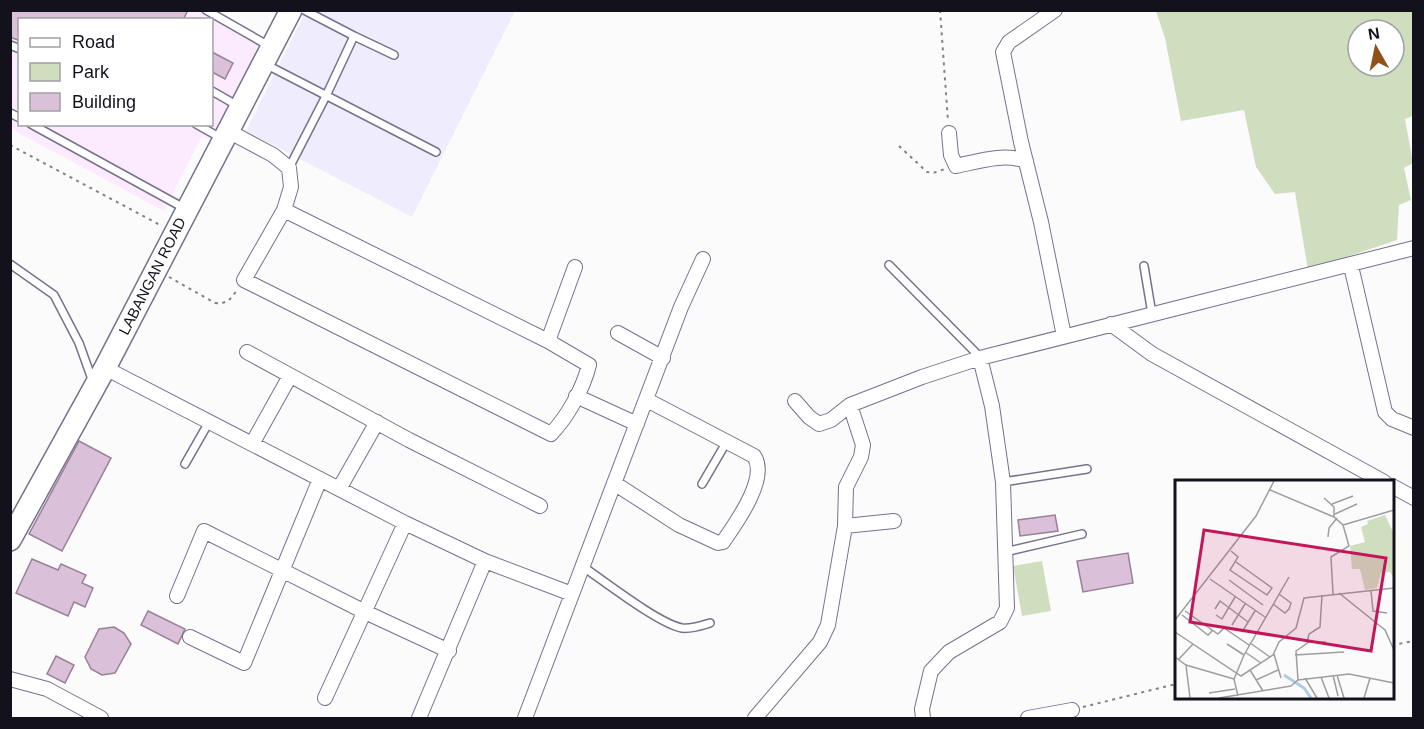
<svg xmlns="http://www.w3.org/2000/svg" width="1424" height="729" font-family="Arial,sans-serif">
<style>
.commercial{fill:#fcebfe;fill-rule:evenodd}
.built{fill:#efedfd}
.green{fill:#d0dec0;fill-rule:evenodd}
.building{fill:#dac0d8;stroke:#988197;stroke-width:1.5}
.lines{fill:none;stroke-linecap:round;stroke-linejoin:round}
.lane-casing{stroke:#75728e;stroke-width:10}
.street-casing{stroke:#75728e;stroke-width:16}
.primary-casing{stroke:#75728e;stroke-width:24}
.path{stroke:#828186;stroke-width:2;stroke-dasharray:3 4.5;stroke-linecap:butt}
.lane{stroke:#fff;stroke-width:7}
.street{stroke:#fff;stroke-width:14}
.primary{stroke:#fff;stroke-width:21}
.labels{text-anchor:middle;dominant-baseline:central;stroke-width:4.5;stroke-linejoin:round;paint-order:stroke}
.street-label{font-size:15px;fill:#13121c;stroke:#fff}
.inset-river{fill:none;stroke:#aecce5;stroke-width:3}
.inset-road{fill:none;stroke:#9e9ea2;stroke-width:1.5}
.view{fill:#c2185b;fill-opacity:0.15;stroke:#c2185b;stroke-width:3}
.inset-edge{fill:none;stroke:#13121c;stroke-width:3}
</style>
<rect width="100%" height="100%" fill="#fbfbfb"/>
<path class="commercial" d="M10 11H201L261 42 211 140 202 136 164 211 11 129ZM20 20H212V124H20Z"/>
<path class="built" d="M306 11H515L412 217 246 131Z"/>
<path class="green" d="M1156 11H1413V116L1405 119 1413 163 1404 168 1411 200 1399 205 1397 240 1308 270 1295 192 1275 194 1256 167 1244 110 1181 121 1165 38ZM1358 30H1394V66H1358Z
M1042 561 1051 611 1022 616 1013 566Z"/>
<path class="building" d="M10 10H188L183 20H20V41L10 37Z
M212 52 233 63 225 79 212 72Z
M79 441 111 458 62 551 29 534Z
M1055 515 1058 531 1020 536 1018 520Z
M1128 553 1133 583 1083 592 1077 561Z
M32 559 58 570 61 564 86 575 82 583 93 588 85 607 74 602 68 616 16 593Z
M148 611 185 629 178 644 141 625Z
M114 627 124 633 131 644 115 673 102 675 91 669 85 657 99 629Z
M56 656 74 665 65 683 47 674Z"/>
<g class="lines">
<defs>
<path id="lane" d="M206 10 269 46
M304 10 354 36
M10 45 20 49
M265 64 436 152
M212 91 238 106
M10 113 20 118
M31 124 184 208
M196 124 221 138
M289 168 326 96 354 36 394 55
M10 264 54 295 79 343 93 382
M889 265 980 357
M1144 266 1152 314
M185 464 209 422
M1003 482 1087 469
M702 484 726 443
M1005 552 1082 534
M582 566C604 581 659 624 682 628 692 629 700 626 710 623"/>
<path id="street" d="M1055 10 1009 42 1003 52 1021 142 1041 222 1064 336
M228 131 273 155 289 168 291 187 284 210 244 280 551 434C568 416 583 389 589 365L548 341 284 210
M949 133 951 155 956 166C980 161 1003 153 1026 161
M1351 266 1385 412 1392 419 1414 428
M1111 324 1152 354 1384 482
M618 333 663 358
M548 341 575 267
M247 352 409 440 540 506
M105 368 405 523 485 561 572 594
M576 396 637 424
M795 401 809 417 819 424 831 420 850 405
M252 444 290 376
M614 483 679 525 718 543 723 542C736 523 769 478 754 456L647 400
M1392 486 1414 498
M339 489 377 422
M845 526 894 521
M177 596 204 531 365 612 449 651
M190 637 244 663 320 479
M10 679 47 689 101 718
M325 698 405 523
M419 718 485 561
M525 718 681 307 703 259
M755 718 820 642 828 625 845 526 846 487 861 457 863 445 850 405 922 377 980 358 1414 248
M923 718 922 709 931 671 949 652 1000 622 1007 608 1003 482 992 406 980 358
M1028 718 1072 710"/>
<path id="primary" d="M10 540 105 368 291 10"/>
</defs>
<use href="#lane" class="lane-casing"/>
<use href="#street" class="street-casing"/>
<use href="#primary" class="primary-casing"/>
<path class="path" d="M940 10 948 121
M10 145 162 226
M899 146 927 172 933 173 945 169
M169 277 215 303C227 304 230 300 237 290
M1392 645 1414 641
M1083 707 1176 684"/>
<use href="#lane" class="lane"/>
<use href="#street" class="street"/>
<use href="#primary" class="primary"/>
</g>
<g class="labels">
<g class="street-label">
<text transform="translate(152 276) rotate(-63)">LABANGAN ROAD</text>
</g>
</g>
<g transform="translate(1175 480)">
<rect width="219" height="219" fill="#fbfbfb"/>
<path d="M210 35 219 54V99L215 92 206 93 202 108 190 110 185 89H177L175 66 190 62 186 47 193 44 192 41Z" fill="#d0dec0"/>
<path class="inset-river" d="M109 195 129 208 136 218"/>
<path class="inset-road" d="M95 10 159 37 168 45 174 66 156 77 158 114M149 18 159 27V37M157 24 178 16M160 34 182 24M168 45 219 30M153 57 154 48 162 38M56 71 63 77 55 90 92 115 97 108 61 82M35 99 90 137M54 100 88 125M196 111 198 131 212 133M164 113 210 150 219 170M98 124 110 133 114 129 116 123 104 114M40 129 45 121 73 142M10 131 43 154 49 148 74 165M7 135 33 155 38 150M41 135 47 139 60 117M0 140 81 36 99 1M57 145 70 124M0 152 66 196 98 175 104 162 121 148 129 118 219 108M67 152 80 131M75 163 95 177M132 163 134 154 145 147 147 115M52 164 69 175M70 172 86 183M99 174 106 198M120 175 169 172M0 177 11 185 59 199M3 180 18 164M11 185 15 218M75 190 88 211M158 195 163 216M162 195 169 218M146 197 154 218M130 198 142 218M81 200 103 190M123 200 121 171 134 162H151M116 206 123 200 174 194 219 203M34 213 60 209M63 216 59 199 69 175 114 97M44 218 116 206M189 218 195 198"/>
<path class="view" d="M29 50 211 78 196 171 15 142Z"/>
<rect width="219" height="219" class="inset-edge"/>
</g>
<rect width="1424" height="729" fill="none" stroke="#13121c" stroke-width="24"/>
<rect x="18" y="18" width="195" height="108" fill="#ffffff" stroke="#a1a0a4" stroke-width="1.5"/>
<rect x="30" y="38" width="30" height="9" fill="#ffffff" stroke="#a1a0a4" stroke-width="1.5"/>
<text x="72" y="48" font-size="18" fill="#13121c">Road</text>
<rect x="30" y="63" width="30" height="18" fill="#d0dec0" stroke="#a1a0a4" stroke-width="1.5"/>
<text x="72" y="78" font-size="18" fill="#13121c">Park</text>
<rect x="30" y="93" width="30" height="18" fill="#dac0d8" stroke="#a1a0a4" stroke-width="1.5"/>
<text x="72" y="108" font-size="18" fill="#13121c">Building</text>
<g transform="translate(1376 48) rotate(351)"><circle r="28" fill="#ffffff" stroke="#a1a0a4" stroke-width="1.5"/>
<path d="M0-4.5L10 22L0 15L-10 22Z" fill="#91511b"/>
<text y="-9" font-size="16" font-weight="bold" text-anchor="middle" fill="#13121c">N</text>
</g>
</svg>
